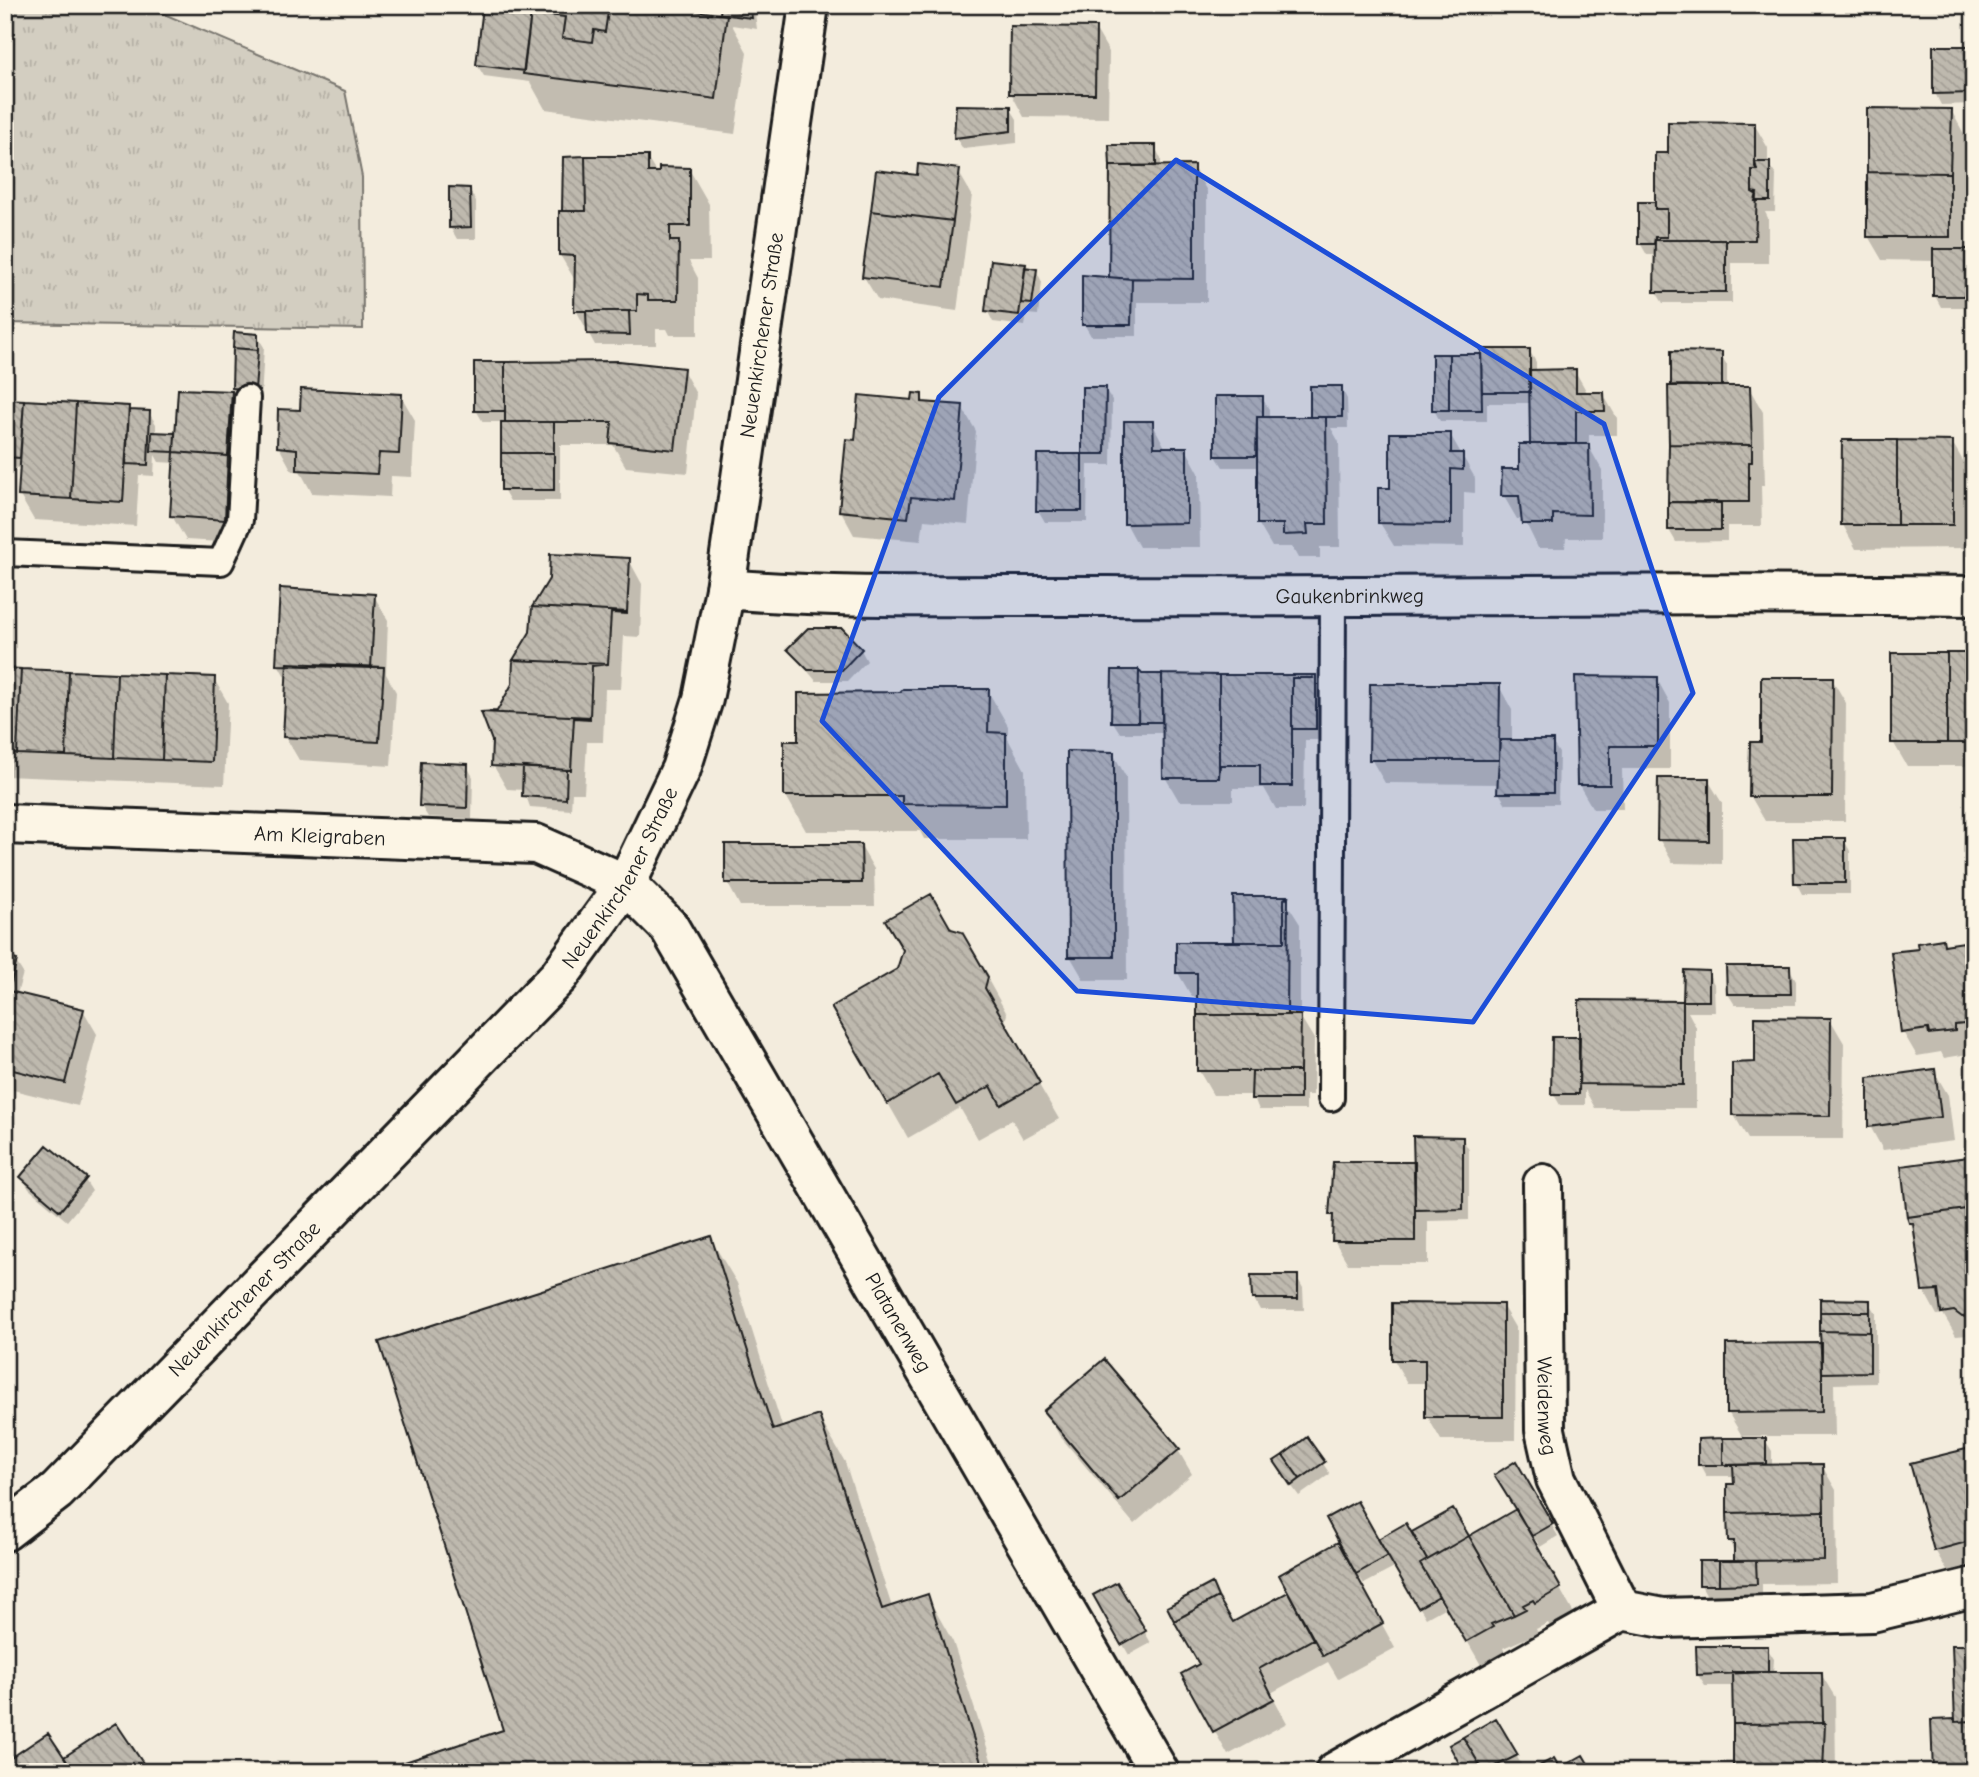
<svg xmlns="http://www.w3.org/2000/svg" width="1979" height="1777" font-family="'Comic Neue',sans-serif">
<style>
.grass{fill:url(#grass-tufts);stroke:#78756e;stroke-width:2}
.shadow{fill:#0003;fill-rule:evenodd}
.building{fill:url(#building-back-hatch);stroke:#1c1c1c;stroke-width:2}
.lines{fill:none;stroke-linecap:round;stroke-linejoin:round}
.service-casing{stroke:#1c1c1c;stroke-width:30}
.minor-casing{stroke:#1c1c1c;stroke-width:44}
.secondary-casing{stroke:#1c1c1c;stroke-width:44}
.service{stroke:#fcf5e5;stroke-width:24}
.minor{stroke:#fcf5e5;stroke-width:38}
.secondary{stroke:#fcf5e5;stroke-width:38}
.marked{fill:#1d4ed8;fill-opacity:0.2;stroke:#1d4ed8;stroke-width:5;stroke-linejoin:round}
.labels{text-anchor:middle;dominant-baseline:central;stroke-width:5;stroke-linejoin:round;paint-order:stroke}
.street-label{font-size:21px;fill:#1c1c1c;stroke:#fcf5e5}
</style>
<defs>
<pattern id="grass-tufts" width="24" height="20" patternUnits="userSpaceOnUse" patternTransform="scale(1.75)"><rect width="24" height="20" fill="#d3cec1"/><path d="M3 7l-1-3M5 7V3M7 7l1-3M15 17l-1-3M17 17v-4M19 17l1-3" fill="none" stroke="#b5b0a5"/></pattern>
<pattern id="building-back-hatch" width="6" height="6" patternUnits="userSpaceOnUse" patternTransform="scale(1.75)"><rect width="6" height="6" fill="#beb9ae"/><path d="M-1 5l2 2M0 0l6 6M5-1l2 2" fill="none" stroke="#a39e95"/></pattern>
</defs>
<rect width="100%" height="100%" fill="#f3ecdd"/>
<filter id="ink" filterUnits="userSpaceOnUse"><feTurbulence type="fractalNoise" baseFrequency=".0143" numOctaves="2"/><feDisplacementMap in="SourceGraphic" scale="14" xChannelSelector="R" yChannelSelector="G"/><feConvolveMatrix kernelMatrix="1 2 1 2 8 2 1 2 1" color-interpolation-filters="sRGB"/></filter>
<g filter="url(#ink)">
<path class="grass" d="M5 5H143L345 91 362 177 363 329 5 323Z"/>
<path class="shadow" d="M535 5 586 10 587 5H655L722 16 723 5H754L757 29 732 25 747 52 735 134 545 109 530 82 484 76 477 65 534 15Z
M1095 28 1109 52 1108 118 1024 117 1011 93Z
M1974 48V104L1941 105 1935 93Z
M958 106 1010 108 1017 119V143L963 149 956 138Z
M1951 110 1964 134 1963 251H1974V307H1941L1935 296V261L1882 260 1868 236Z
M1754 124 1768 148V164L1776 175 1775 212H1765L1768 218V263H1732V303H1663L1656 292V255H1647L1640 243 1657 209 1669 155Z
M1155 147 1161 159V167H1193L1207 191V302H1137V336H1091L1084 324 1111 279Z
M647 158 657 174 689 169 709 204 710 261H689L698 278V335H670L667 329H656V345H595L576 310V282L560 255Z
M958 171 972 195 957 311 878 300 864 277 919 177Z
M469 190 476 201V239H457L450 227Z
M1036 270 1042 282 1038 315 1027 314 1025 326 993 322 987 310Z
M5 335 10 344 8 383H5Z
M257 336 264 347 261 401 240 399 234 388Z
M1529 350 1536 362V371H1575L1588 394H1603L1617 418V435H1589V447L1602 470V538H1566L1565 548H1538L1524 519H1517L1503 495 1520 471 1532 446 1531 403H1487V421H1440L1434 410 1433 356H1483Z
M1720 354 1727 365V388H1749L1763 412 1765 485H1761L1762 526H1727V541L1676 542 1669 530 1670 387Z
M683 370 696 394 688 473 626 467 613 445H560V501H510L503 489 502 422H483L476 410Z
M1341 387 1347 399 1348 428H1331L1339 442 1340 547H1320V558H1298L1292 547H1272L1258 523 1259 467H1223L1216 456 1262 398 1269 409V419H1312Z
M1084 389H1105L1112 400 1111 465H1088L1087 522H1045L1038 510V456L1084 455Z
M231 393 245 417 237 543 186 540 172 516 175 463 159 462 155 455 154 476 139 475 136 526 34 520 20 496 21 468 5 467V401L128 407 130 412 149 413 156 424V434L174 435 176 439Z
M401 396 415 420 412 477 391 476 390 497 312 493 300 471H292L279 447 301 412Z
M921 396 926 404 962 407 976 431 968 524 924 520 921 541 854 535 841 511 856 442Z
M1152 423 1166 449H1186L1199 473 1200 547H1139L1126 523Z
M1450 434 1475 478V493L1464 492V547L1394 546 1380 523 1392 489Z
M1952 442 1966 466V548L1856 549 1843 525Z
M629 560 642 584 640 637 624 636 621 689H605L603 742H587L584 793H572L571 810 530 807 524 790 507 789 493 765 494 740 483 712 498 713Z
M374 596 388 620 386 674 396 692 391 766 299 760 285 736 288 682 278 664Z
M789 649 861 650 867 661 848 681H816Z
M1974 655V766H1907L1893 742Z
M5 670 214 679 228 703 224 785 5 776Z
M1143 676H1311L1322 692V740H1305L1304 809H1276L1264 788H1233V801H1179L1165 777 1164 733H1120L1113 722Z
M1657 679 1670 703V769H1622L1623 809H1593L1579 785Z
M1832 679 1846 703 1845 821H1765L1751 797 1762 744Z
M1499 686 1512 710V742H1552L1559 753 1558 804H1506L1499 793 1500 784 1385 783 1371 759ZM1498 707H1501V764H1497Z
M988 691 1008 726V739L1025 770 1026 839H924L920 831H806L786 796V743H800Z
M1113 753 1126 777 1127 980H1084L1070 956Z
M467 766 473 777 472 819 428 817 421 806Z
M1708 780 1722 803V864L1673 863 1659 839Z
M1844 840 1850 851V894H1802L1796 882Z
M860 845 874 869 875 906H740L727 882Z
M1283 897 1300 924V1016L1314 1039 1313 1095H1306V1110H1259L1253 1095H1213L1199 1071V997H1192L1178 973 1237 944Z
M950 930 982 969 1007 1014 1004 1025 1059 1119 1023 1139 1012 1120 978 1139 960 1108 908 1138 833 1007 899 970Z
M1942 941 1945 947 1969 943 1974 951V1048L1968 1049V1054L1944 1058 1941 1052 1917 1056 1903 1032 1920 950Z
M5 959 16 962 23 973 17 994 83 1010 97 1034 78 1106 5 1088Z
M1789 968 1796 980V1005H1735L1728 994Z
M1685 972H1708L1714 984 1715 1012H1688L1696 1027V1108H1595L1585 1090V1105H1560L1553 1093 1581 1039V1002L1685 1003Z
M1830 1019 1844 1043 1843 1139H1748L1734 1115 1757 1064Z
M1934 1071 1948 1095 1954 1141 1883 1150 1870 1126Z
M1462 1138 1469 1150V1220L1428 1221V1264H1348L1334 1240V1221L1331 1215Z
M1967 1159 1974 1170V1338L1969 1335 1956 1336 1943 1314 1937 1315 1924 1291 1916 1233 1910 1223Z
M22 1177 85 1180 92 1191 67 1221 29 1189Z
M710 1238 737 1283 783 1429 819 1417 845 1462 892 1607 927 1596 953 1642 995 1772H379L506 1732Z
M1297 1277 1303 1288 1304 1310H1260L1254 1299Z
M1869 1301 1876 1313V1383L1834 1384 1835 1436H1742L1728 1412 1820 1345Z
M1502 1305 1516 1329 1515 1440H1441L1427 1416V1383H1407L1394 1360Z
M1046 1411 1178 1450 1192 1474 1134 1524 1059 1435Z
M1307 1440 1330 1474 1299 1496 1282 1473Z
M1765 1440 1772 1451V1466H1822L1836 1490 1837 1583 1762 1584V1595L1707 1596 1701 1585 1737 1563 1730 1541 1735 1476H1706L1700 1465Z
M1974 1450V1567L1949 1574 1935 1550Z
M1516 1464 1558 1536 1540 1547 1536 1540 1533 1541 1573 1612 1550 1626 1548 1623 1536 1629 1538 1633 1503 1648 1505 1652 1481 1665 1439 1592 1436 1594 1444 1608 1426 1618 1396 1567 1364 1584 1360 1578 1357 1579 1395 1648 1338 1679 1328 1662 1271 1693 1287 1723 1228 1755 1183 1675 1201 1665 1232 1625 1352 1562 1378 1542 1411 1535 1452 1511 1468 1538 1517 1510Z
M1117 1584 1151 1643 1129 1655 1095 1596Z
M1767 1648 1774 1659 1773 1674H1821L1835 1697 1836 1772H1735L1734 1686H1705L1698 1675Z
M1495 1720 1523 1767 1514 1772H1466Z"/>
<path class="building" d="M533 5 585 8V5H609L605 32 594 30 592 42 562 38 565 17 532 13Z
M609 5H653L727 15 716 99 523 74 531 13 565 17 562 38 592 42 594 30 605 32Z
M721 5H750L752 18 720 14Z
M483 7 531 13 524 71 476 65Z
M1010 26 1096 27 1095 94H1009Z
M1933 46H1974V93L1933 94Z
M956 105 1011 106V131L954 138Z
M1867 108 1952 109 1950 173 1867 172Z
M1668 122 1755 123V167L1757 170H1752V192L1757 195 1755 240H1655V237H1667V209H1655V153H1668Z
M1109 145H1156V166H1110Z
M585 156H648V172H659V167L690 168V226H670V241H679L678 300H648V295L637 294V311H574L575 256 559 255V211H586Z
M585 156 586 211H562L563 157Z
M1755 162H1770V201H1755L1757 193 1752 192V170H1757Z
M918 164 960 169 953 221 871 211 876 170 917 175Z
M1194 165V279L1109 278 1110 166Z
M1867 172 1950 173V237H1867Z
M449 187 470 188 471 227 449 228Z
M1638 202H1655V209H1667V237H1655L1654 244H1638Z
M871 211 953 221 944 287 862 277Z
M1655 240H1726V292H1654Z
M1933 249H1974V296H1933Z
M991 260 1026 264 1019 315 985 311Z
M1025 267 1037 269 1032 304 1021 303Z
M1082 275 1132 279 1131 325H1082Z
M586 311H629L630 335 587 334Z
M234 332 258 334V350L233 348Z
M233 348 258 350 255 390 232 388Z
M1481 349H1530V392H1482Z
M1671 351 1722 352V386L1671 385Z
M1432 354H1449V410H1432Z
M1449 354H1481L1482 410H1449Z
M619 361 684 368 675 450 610 443 612 422H505V362Z
M474 362H505V411H474Z
M1576 369V392H1604L1605 411H1576V444H1530L1529 370Z
M1310 386H1342V417H1310Z
M1668 386H1750L1752 445 1669 444Z
M1082 387H1106L1105 454H1082Z
M178 389 232 391 228 456 174 452Z
M301 389 402 394 399 454 379 453 377 474 297 470V449L277 447 278 409 300 410Z
M913 393 922 394V402L963 405 955 501 911 497 908 518 839 511 846 439 855 440 859 395 912 400Z
M1215 396H1263V417H1257L1256 456H1215Z
M5 399 24 400 20 458 5 457Z
M24 400 76 403 71 499 18 496Z
M76 403 129 406 123 502 71 499Z
M129 410 150 411 148 465 126 464Z
M1257 417H1326L1327 524H1307L1308 534 1283 535V524H1257Z
M1124 421H1153L1154 447H1187V523L1124 524Z
M501 422H554V453H501Z
M152 432 175 433 174 452 151 451Z
M1390 433H1451V453H1463V470L1451 469V524L1378 523V488H1390Z
M1842 440H1897V525H1841Z
M1897 440 1953 441V525H1897Z
M1519 444H1589L1590 515 1553 514V524H1522L1519 496H1501L1502 469H1519Z
M1669 444 1752 445V462H1749V502H1668Z
M174 452 228 456 225 520 170 516Z
M501 453H554V490H501Z
M1037 454H1082V511H1036Z
M1668 502 1721 503V530H1668Z
M550 554 630 558 627 612 532 607 549 579Z
M280 588 375 594 371 668 276 665Z
M532 607 627 612V614L611 613 608 664 513 660 530 632Z
M808 628H842L862 649 842 670H808L787 649Z
M1891 653H1947V743H1891Z
M1947 653H1974V743H1947Z
M513 660 608 664 592 666 590 717 481 712 497 711 512 684Z
M287 663 384 667 379 742 283 737Z
M5 668 21 669 17 754 5 753Z
M21 669 69 671 66 756 17 754Z
M1112 670H1139L1138 722H1111Z
M1139 670 1142 674H1162V722H1138Z
M69 671 117 673 114 758 66 756Z
M117 673 165 675 162 760 114 758Z
M1162 674 1219 675V778H1163Z
M165 675 215 677 212 762 162 760Z
M1219 675H1312L1313 678H1292V786H1260V765H1220L1219 778Z
M1312 675H1316V729H1292V678H1313Z
M1575 676 1658 677V746H1610V785H1577Z
M1761 677H1833L1832 797H1749L1750 742H1761Z
M1370 684H1500L1499 760H1369Z
M903 689H989L988 732 1006 733V805L902 804V796H784V741H798V693L900 692Z
M481 712 590 717V719L574 718 571 770 491 766 492 741Z
M1500 740H1553V793H1497Z
M1067 751 1114 752V957H1068Z
M421 762 468 764 467 808 419 806Z
M523 767 567 770 566 799 522 796Z
M1658 778H1709V841L1657 840Z
M1793 838H1845V883H1794Z
M725 844H861L862 883H725Z
M931 894 951 929 962 932 988 977 985 988 1040 1083 1001 1105 991 1086 956 1105 938 1074 887 1104 831 1007 897 969 903 950 885 920Z
M1233 896H1288L1284 899V942H1234Z
M1288 898 1287 1014 1301 1015H1197V973H1176V942H1284V899Z
M1943 939 1944 945 1970 941 1974 953V1023L1955 1025V1031L1929 1034 1928 1029 1901 1033 1891 952 1918 949 1917 943Z
M5 957 17 960 9 991 5 990Z
M1726 966H1790L1791 994H1727Z
M1684 970 1709 971V1001H1683Z
M5 990 84 1009 65 1083 5 1068Z
M1579 1000 1683 1001V1085L1579 1084Z
M1197 1015H1301L1300 1071H1197Z
M1755 1017 1831 1018 1830 1116 1732 1115V1063L1755 1062Z
M1552 1037H1580L1579 1094H1551Z
M1935 1069 1941 1117 1868 1127V1078Z
M1252 1071H1300V1099H1251Z
M1413 1136 1463 1137V1209L1415 1210Z
M47 1145 87 1178 60 1211 20 1177Z
M1968 1157 1974 1208 1907 1217 1901 1166Z
M1333 1162H1415V1241H1332L1333 1215H1329Z
M1974 1208V1315L1962 1317 1954 1311 1941 1313 1938 1290 1922 1291 1913 1223H1909L1907 1217Z
M711 1236 773 1430 819 1415 882 1609 928 1594 984 1772H374L503 1730 379 1342Z
M1251 1275H1298V1299H1252Z
M1820 1299 1870 1300V1312H1820Z
M1392 1303 1503 1304V1417H1425V1360H1392Z
M1820 1312H1870V1332L1820 1331Z
M1820 1331 1870 1332V1372L1822 1373Z
M1822 1343V1412L1726 1413V1344Z
M1104 1359 1180 1449 1119 1501 1043 1411Z
M1307 1437 1325 1462 1300 1479 1283 1455Z
M1723 1438H1766V1464L1723 1465Z
M1723 1438V1465H1698V1439Z
M1974 1447V1540L1934 1551 1910 1463Z
M1283 1455 1300 1479 1291 1486 1274 1461Z
M1516 1461 1553 1524 1532 1536 1494 1475Z
M1823 1464 1824 1511 1727 1513V1484H1734L1733 1465Z
M1357 1501 1388 1556 1356 1574 1326 1518Z
M1453 1509 1469 1536 1427 1560 1412 1532Z
M1516 1509 1561 1588 1535 1603 1533 1600 1523 1605 1526 1609 1514 1615 1469 1536Z
M1824 1511V1560L1734 1561V1541H1728L1727 1513Z
M1406 1523 1427 1560 1420 1564 1439 1596 1418 1608 1378 1539Z
M1469 1536 1514 1615 1491 1624 1493 1627 1466 1642 1420 1564Z
M1338 1542 1383 1623 1323 1656 1279 1575Z
M1699 1561H1719V1585H1699Z
M1719 1561H1756L1757 1584 1719 1585Z
M1117 1582 1146 1631 1121 1645 1093 1595Z
M1212 1583 1218 1597 1174 1621 1167 1607Z
M1288 1592 1313 1639 1259 1669 1274 1699 1213 1732 1181 1674 1199 1664 1174 1621 1218 1597 1233 1622Z
M1974 1642V1721L1955 1722 1952 1645H1972Z
M1696 1646H1768V1672L1697 1675Z
M1732 1672H1822L1823 1721 1825 1723 1733 1724Z
M1496 1718 1518 1755 1484 1772 1463 1737Z
M1955 1719V1722L1974 1721V1761L1933 1772 1931 1720Z
M116 1723 149 1772H74L64 1757Z
M1825 1723 1823 1772H1733V1724Z
M48 1733 74 1772H5V1762Z
M1463 1737 1484 1772H1464L1449 1745Z
M1583 1755 1593 1772H1562L1560 1768Z
M1554 1758 1562 1772H1535L1533 1769Z
M1972 1761 1974 1772H1933Z"/>
<g class="lines">
<defs>
<path id="service" d="M5 553 221 562 240 520 247 398
M1331 1098 1333 595"/>
<g id="minor">
<path id="s1" d="M725 589C852 600 981 595 1108 596 1397 598 1685 591 1974 596"/>
<path id="s2" d="M5 824 536 844 626 884 669 927 1159 1772"/>
<path id="s3" d="M1543 1184 1545 1430 1556 1479 1622 1610"/>
<path d="M1335 1772 1622 1610 1663 1618 1872 1612 1974 1587"/>
</g>
<g id="secondary">
<path id="s4" d="M5 1531 57 1491 559 976 626 884 681 769 703 699 725 589 809 5"/>
</g>
</defs>
<use href="#service" class="service-casing"/>
<use href="#minor" class="minor-casing"/>
<use href="#secondary" class="secondary-casing"/>
<use href="#service" class="service"/>
<use href="#minor" class="minor"/>
<use href="#secondary" class="secondary"/>
</g>
</g>
<path class="marked" d="M1176 160 1604 424 1693 693 1473 1022 1077 991 822 721 939 397Z"/>
<g class="labels">
<g class="street-label">
<text stroke="none"><textPath href="#s4" startOffset="1468">Neuenkirchener Straße</textPath></text>
<text stroke="none"><textPath href="#s1" startOffset="625">Gaukenbrinkweg</textPath></text>
<text stroke="none"><textPath href="#s2" startOffset="315">Am Kleigraben</textPath></text>
<text stroke="none"><textPath href="#s4" startOffset="901">Neuenkirchener Straße</textPath></text>
<text stroke="none"><textPath href="#s4" startOffset="334">Neuenkirchener Straße</textPath></text>
<text stroke="none"><textPath href="#s2" startOffset="1148">Platanenweg</textPath></text>
<text stroke="none"><textPath href="#s3" startOffset="222">Weidenweg</textPath></text>
</g>
</g>
<rect width="1979" height="1777" fill="none" stroke="#fcf5e5" stroke-width="28"/>
<rect x="14" y="14" width="1951" height="1749" fill="none" stroke="#1c1c1c" stroke-width="2.5" filter="url(#ink)"/>
</svg>
